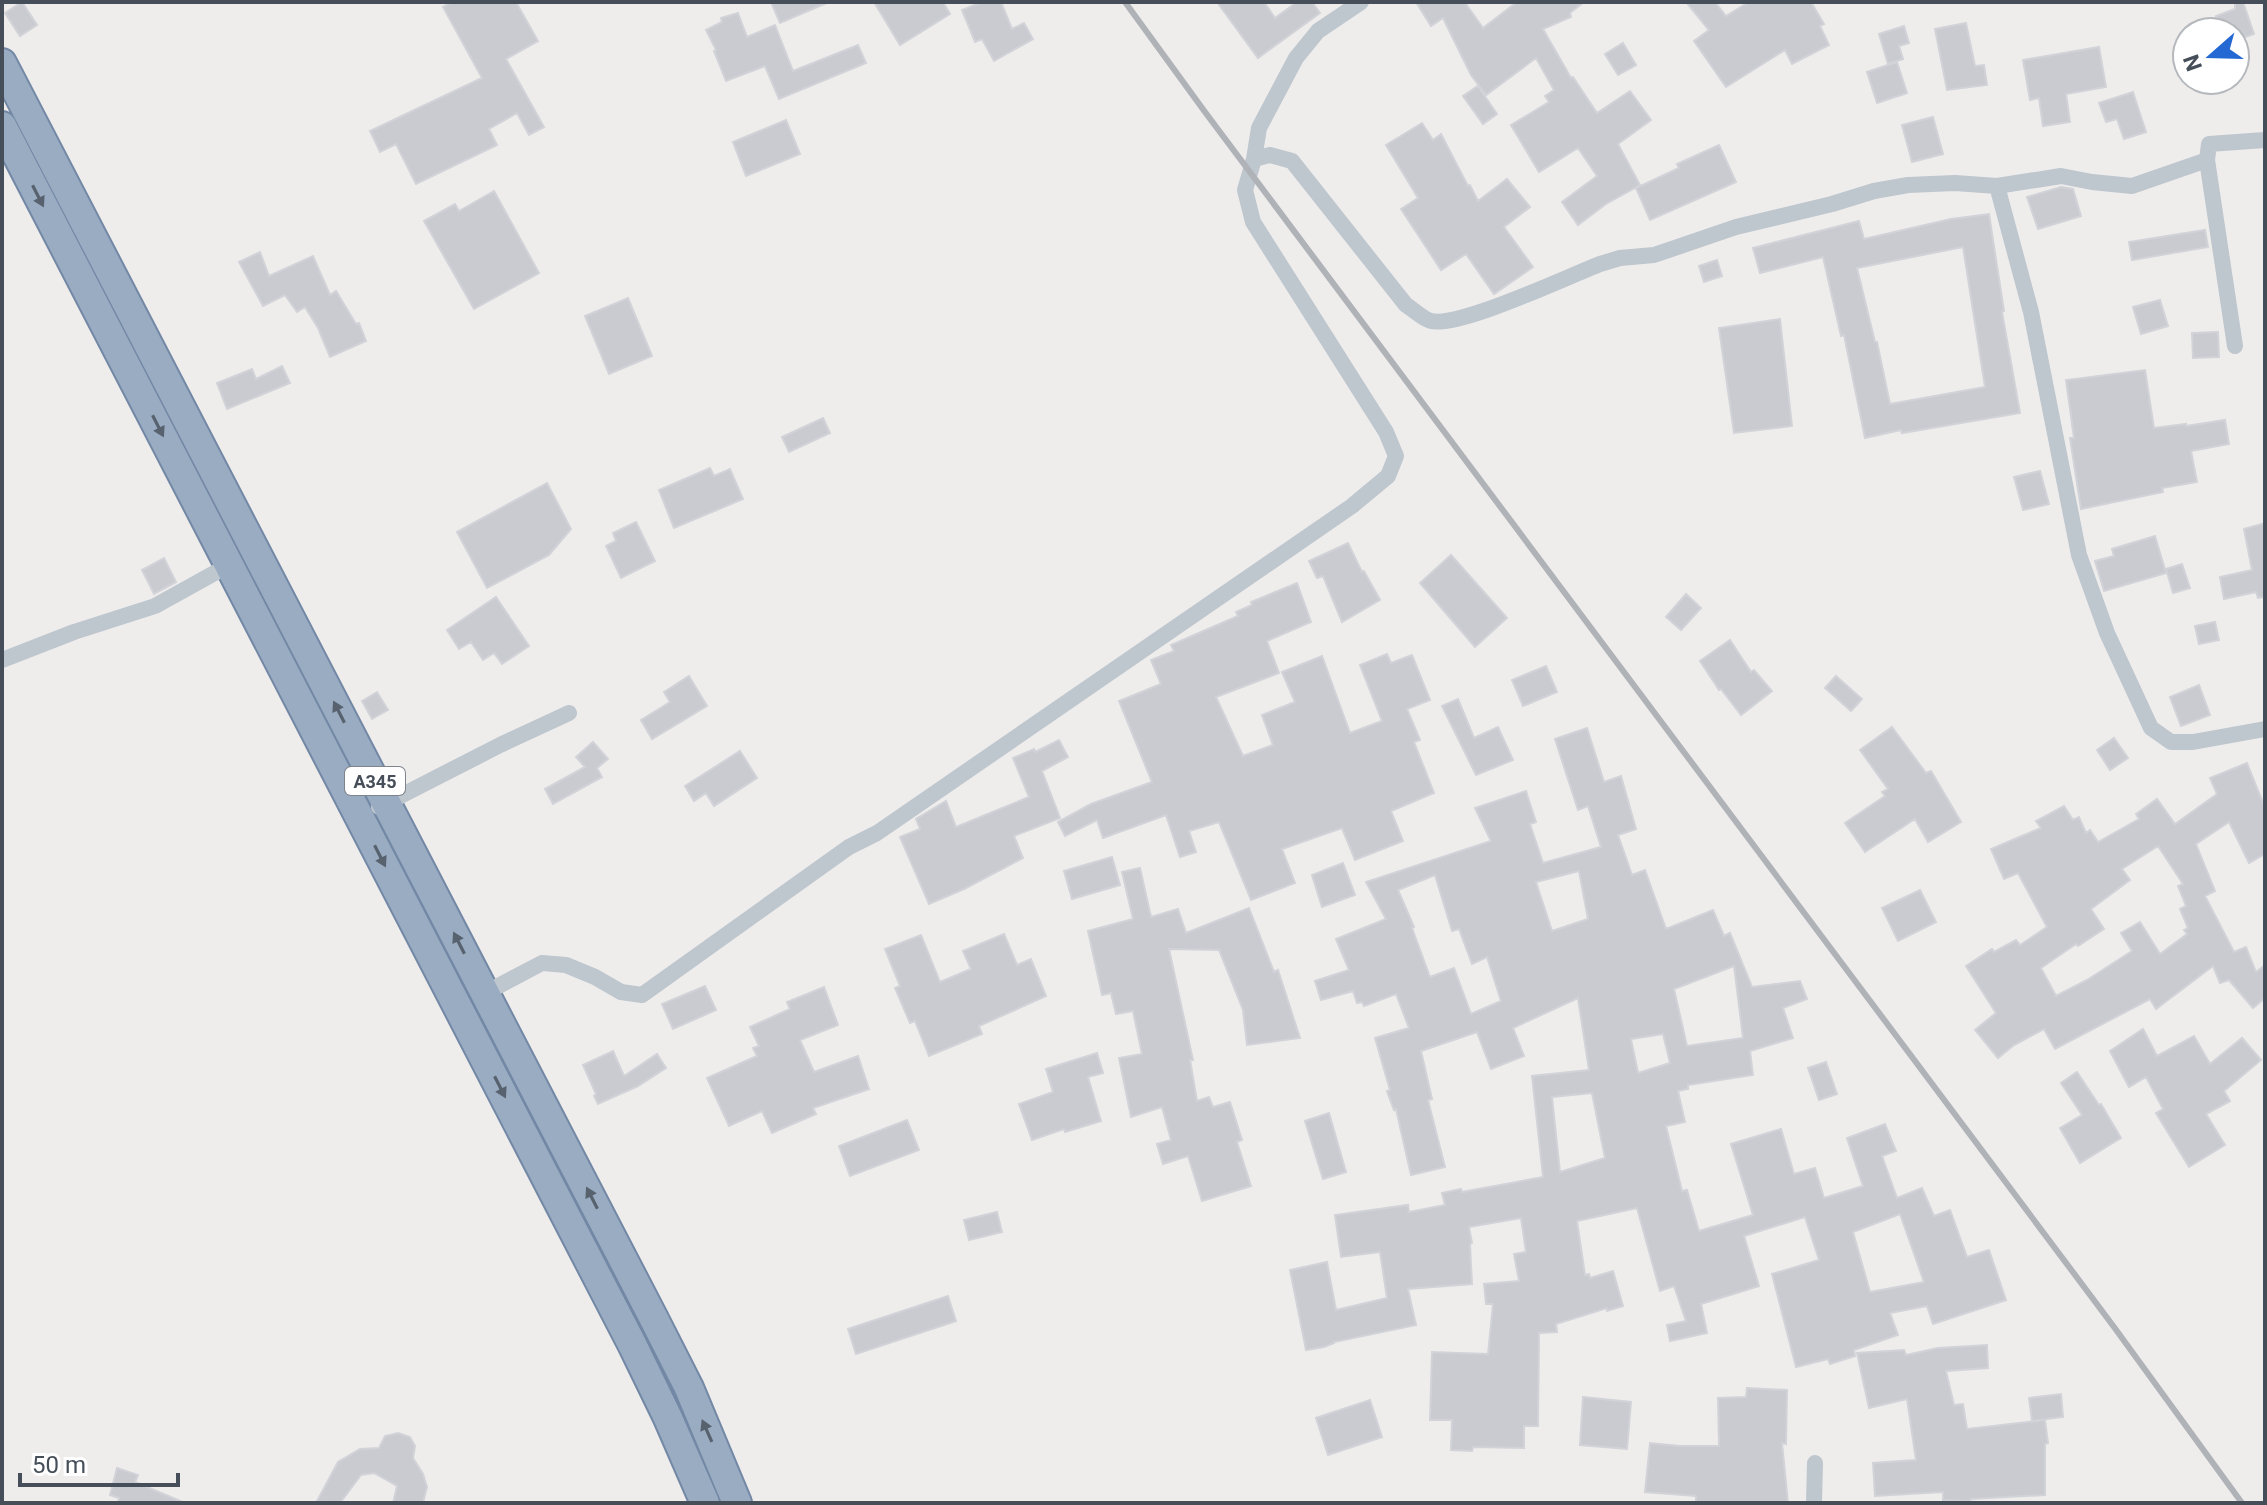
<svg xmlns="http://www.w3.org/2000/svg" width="2267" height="1505" font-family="Roboto,sans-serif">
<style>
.building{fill:#cacbd1;stroke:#d1d3d8;stroke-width:2;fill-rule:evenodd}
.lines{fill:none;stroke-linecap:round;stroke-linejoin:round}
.trunk-casing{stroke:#7288a5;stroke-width:32}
.minor{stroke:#bec6ce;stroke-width:16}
.trunk{stroke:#9aacc2;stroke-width:28}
.rail{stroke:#afb2b7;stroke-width:6}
.oneway{fill:#57626e}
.labels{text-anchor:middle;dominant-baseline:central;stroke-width:6;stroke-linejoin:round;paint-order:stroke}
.shield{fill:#fff;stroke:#7e848b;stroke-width:2}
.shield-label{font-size:18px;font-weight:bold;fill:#464f59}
</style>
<rect width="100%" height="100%" fill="#efedec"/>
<path class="building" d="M22 2 37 25 20 36 5 13Z
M452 2H516L538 41 506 59 544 127 529 135 517 113 489 129 497 145 416 184 396 144 380 152 370 131 482 78 443 7Z
M771 2H829L780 23Z
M874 2H943L950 14 900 45Z
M982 2H1001L1012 29 1024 23 1033 39 994 61 982 39 975 42 962 10Z
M1217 2H1264L1275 18 1297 2H1312L1320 13 1258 58Z
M1416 2H1469L1466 4 1483 28 1517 2H1584L1570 13 1571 17 1543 29 1571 78 1573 77 1597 113 1630 91 1651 120 1618 144 1640 185 1606 204 1578 225 1562 202 1597 176 1578 148 1539 172 1511 125 1549 102 1545 96 1554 90 1536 58 1486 95 1471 75 1443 18 1431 26Z
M1686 2H1715L1726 16 1749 2H1811L1824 24 1820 26 1829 45 1792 64 1785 50 1726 87 1694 41 1709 30Z
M2235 2H2243L2254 34 2235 41V32H2221L2216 16 2235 9Z
M738 13 747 37 775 25 793 71 858 45 866 63 779 99 765 66 726 81 714 51 716 50 706 30 722 22 721 18Z
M1966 23 1975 66 1984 65 1987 85 1947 90 1935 29Z
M1904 26 1909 43 1899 46 1903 59 1888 64 1879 34Z
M1623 43 1636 65 1618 75 1605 54Z
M2099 47 2106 87 2066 94 2070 122 2043 126 2039 98 2030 100 2023 60Z
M1897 62 1907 93 1877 103 1867 72Z
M1478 86 1497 114 1483 124 1463 96Z
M2133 92 2146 132 2124 139 2117 119 2106 122 2099 103Z
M1933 117 1943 154 1912 162 1902 125Z
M786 120 800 154 746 176 733 142Z
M1422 123 1433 140 1441 134 1468 186 1470 185 1478 201 1507 179 1530 207 1504 227 1533 267 1494 294 1466 254 1441 270 1401 209 1418 198 1386 145Z
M1719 145 1736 182 1650 220 1636 188 1679 168 1677 164Z
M2061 187 2073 189 2081 216 2038 229 2027 197Z
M494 191 539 273 474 309 424 221 455 204 459 211Z
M1989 214 2004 311 2002 312 2020 413 1902 433 1901 430 1865 438 1844 335 1841 336 1823 257 1760 273 1753 248 1859 221 1864 239 1951 219ZM1963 247 1985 387 1890 404 1877 342H1875L1857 268Z
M2205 230 2208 247 2132 260 2129 242Z
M260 252 269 276 313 256 330 295 336 291 356 324 359 323 366 341 330 357 318 328 305 307 297 312 285 295 263 306 239 262Z
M1717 260 1722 276 1704 282 1699 266Z
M628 298 652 356 609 374 585 316Z
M2160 300 2168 326 2141 334 2133 307Z
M1780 319 1792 426 1734 433 1719 328Z
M2218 332 2219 357 2193 358 2192 333Z
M282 366 290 383 227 409 217 383 252 369 256 379Z
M2145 370 2154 428 2186 424V426L2225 420 2229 444 2191 451 2197 482 2162 488 2163 492 2081 509 2070 438H2074L2066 380Z
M823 418 830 433 789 452 782 437Z
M710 468 714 476 730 469 743 499 674 528 659 490Z
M2040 471 2049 504 2023 510 2014 477Z
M547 483 571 529 549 555 487 588 457 532Z
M636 522 655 561 621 578 606 546 616 541 613 533Z
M2265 523V597L2258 598 2256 592 2224 599 2220 577 2252 570 2244 529Z
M2155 536 2166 573 2104 591 2095 561 2114 556 2112 549Z
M1348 543 1362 572 1364 571 1380 600 1342 622 1323 576 1317 578 1309 561Z
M1451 555 1507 618 1475 647 1420 583Z
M164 558 176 582 154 594 142 570Z
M2182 564 2190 588 2173 593 2166 569Z
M1297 583 1311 622 1267 641 1279 673 1216 697 1243 756 1273 745 1262 715 1295 702 1282 672 1322 656 1350 733 1382 721 1360 665 1387 654 1391 663 1412 655 1430 700 1407 709 1420 740 1414 742 1434 793 1391 811 1403 841 1355 860 1342 828 1282 849 1295 883 1251 900 1219 822 1189 831 1196 852 1180 857 1166 815 1103 838 1097 820 1065 836 1058 822 1091 804 1152 782 1119 701 1161 684 1151 660 1174 651 1171 645 1238 616 1236 612 1252 605 1251 602Z
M1686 594 1701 608 1681 630 1666 617Z
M496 597 529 646 502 664 494 653 483 660 471 642 459 649 447 630Z
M2215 622 2219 640 2199 644 2195 626Z
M1730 640 1751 672 1754 670 1772 691 1741 715 1721 689 1719 690 1700 661Z
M1546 666 1557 692 1523 706 1512 680Z
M689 676 707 706 652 739 641 720 670 702 664 692Z
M1836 676 1862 699 1851 711 1825 688Z
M2199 685 2210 715 2181 726 2170 697Z
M377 692 388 710 372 719 362 701Z
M1458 699 1474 738 1498 727 1513 760 1476 775 1442 706Z
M1892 727 1926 773 1931 771 1961 822 1928 842 1915 819 1865 852 1845 823 1885 796 1882 792 1888 789 1860 750Z
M1587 728 1604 782 1621 776 1636 829 1618 835 1632 875 1645 870 1666 929 1713 910 1724 936 1730 933 1752 987 1800 981 1807 999 1783 1008 1793 1038 1750 1051 1753 1075 1688 1085V1089L1678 1091 1685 1122 1666 1126 1682 1191 1687 1190 1699 1231 1753 1215 1731 1144 1781 1129 1794 1174 1815 1168 1824 1198 1863 1186 1847 1138 1885 1124 1896 1151 1882 1156 1897 1198 1922 1188 1934 1216 1950 1210 1967 1257 1989 1250 2006 1300 1933 1324 1927 1306 1890 1313 1898 1335 1854 1350 1855 1356 1830 1364 1828 1359 1796 1367 1772 1274 1819 1260 1805 1217 1744 1236 1759 1286 1701 1304 1707 1333 1670 1341 1667 1325 1686 1321 1674 1286 1660 1291 1637 1208 1577 1221 1585 1275 1589 1274 1590 1278 1613 1271 1623 1306 1607 1311V1308L1556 1324 1557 1332 1539 1333 1538 1426H1524V1448L1473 1447 1472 1451 1451 1450 1452 1420H1430L1432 1352 1488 1354 1493 1304H1486L1484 1284 1519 1281 1514 1254 1526 1252 1521 1218 1469 1227 1472 1243 1470 1244 1472 1284 1408 1289 1416 1325 1334 1342V1343L1324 1347 1306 1350 1290 1270 1327 1262 1336 1310 1387 1298 1380 1252 1341 1257 1335 1215 1408 1205 1409 1212 1445 1205 1442 1193 1461 1189 1462 1192 1543 1177 1532 1076 1589 1070 1578 998 1513 1028 1524 1056 1491 1069 1477 1032 1421 1051 1432 1099 1428 1100 1445 1167 1411 1175 1396 1109 1394 1110 1387 1091 1390 1090 1375 1038 1409 1028 1396 994 1364 1006 1362 1002 1357 1003 1353 991 1321 1000 1315 981 1349 970 1336 939 1386 919 1366 882 1491 841 1475 808 1526 791 1536 822 1530 824 1543 863 1601 847 1588 806 1578 810 1555 739ZM1579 871 1588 919 1552 931 1536 882ZM1435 875 1452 931 1459 929 1472 964 1487 957 1501 1001 1471 1014 1454 968 1430 977 1412 928 1414 927 1398 890ZM1734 966 1743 1038 1687 1046 1674 989ZM1663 1034 1670 1063 1638 1073 1631 1039ZM1592 1093 1605 1158 1560 1172 1552 1097ZM1900 1214 1924 1282 1870 1292 1853 1232Z
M2114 738 2128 758 2110 770 2097 750Z
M1059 740 1068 757 1042 771 1060 818 1014 836 1023 858 964 889 929 904 900 837 920 829 916 819 946 801 956 827 1029 797 1013 758 1034 749 1035 752Z
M593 742 608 759 597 768 602 777 553 804 545 789 585 767 576 757Z
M740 751 757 778 714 806 706 793 694 801 685 786Z
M2247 763 2265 808V854L2249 863 2229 822 2196 844 2215 891 2205 896 2234 952 2246 947 2256 972 2265 965V998L2253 1008 2229 980 2220 983 2213 966 2156 1009 2150 999 2055 1049 2044 1029 2014 1045 1998 1058 1975 1030 1996 1013 1966 966 1992 949 1994 952 2016 940 2020 945 2047 927 2018 873 2004 879 1991 849 2041 828 2036 821 2064 806 2073 820 2079 817 2086 833 2090 830 2098 842 2139 819 2136 814 2157 799 2175 824 2217 794 2210 778ZM2158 846 2183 884 2178 886 2186 906 2180 909 2188 928 2184 930 2187 934 2160 954 2140 922 2121 933 2132 951 2087 980 2056 996 2041 968 2076 944 2078 946 2104 929 2091 909 2130 880 2122 869Z
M1112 857 1120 885 1072 899 1064 871Z
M1343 863 1355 895 1322 907 1312 875Z
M1140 868 1151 917 1178 909 1186 933 1249 908 1274 972 1278 970 1300 1038 1247 1045 1243 1010 1219 950 1169 949 1193 1060H1190L1197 1101 1209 1097 1213 1107 1230 1102 1242 1140 1237 1142 1251 1186 1202 1201 1188 1156 1163 1164 1157 1144 1171 1140 1162 1107 1131 1117 1119 1058 1142 1054 1133 1011 1116 1014 1111 993 1102 995 1088 931 1133 919 1122 872Z
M1920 890 1936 922 1898 941 1882 908Z
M1004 934 1017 965 1031 959 1046 996 979 1026 982 1034 929 1056 915 1021 910 1023 895 988 900 986 885 949 921 935 940 982 971 969 963 951Z
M705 986 716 1010 673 1029 662 1004Z
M824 987 838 1025 800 1040 814 1072 858 1056 869 1089 813 1108 816 1114 772 1133 762 1111 729 1126 707 1078 757 1056 753 1048 759 1046 750 1027 790 1009 787 1002Z
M2143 1029 2157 1056 2194 1036 2210 1064 2242 1038 2261 1060 2224 1091 2230 1101 2206 1114 2225 1145 2189 1167 2156 1113 2163 1109 2146 1077 2129 1087 2110 1051Z
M613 1051 624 1076 657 1054 666 1068 638 1086 598 1104 594 1096 596 1094 583 1065Z
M1097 1053 1103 1073 1088 1077 1101 1121 1065 1132 1064 1129 1032 1140 1019 1104 1053 1092 1046 1069Z
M1826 1062 1837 1094 1819 1100 1808 1068Z
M2077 1072 2099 1105 2101 1104 2121 1138 2080 1163 2060 1128 2082 1115 2061 1083Z
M1329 1113 1346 1172 1323 1179 1305 1121Z
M907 1120 919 1150 850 1176 839 1146Z
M997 1212 1002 1232 969 1240 964 1220Z
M948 1296 956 1321 856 1354 848 1329Z
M1987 1345 1988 1368 1946 1371 1954 1405 1963 1404 1967 1429 2045 1420 2048 1443 2045 1444V1495L1971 1499 1970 1501 1943 1500V1492L1875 1496 1873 1463 1916 1460 1907 1399 1869 1408 1857 1353 1904 1350 1906 1355 1938 1348Z
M1747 1388 1787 1390 1786 1444 1782 1443 1788 1503H1696V1496L1645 1492 1650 1443 1680 1446H1719L1718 1398 1746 1397Z
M2061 1394 2063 1417 2032 1421 2029 1398Z
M1583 1397 1631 1402 1627 1449 1580 1445Z
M1370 1400 1382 1437 1328 1455 1316 1418Z
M398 1433 410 1437 415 1446 413 1458 423 1474 427 1487 423 1503H393L397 1486 374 1473 361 1475 340 1503H316L338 1462 360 1449 379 1448 385 1436Z
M117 1468 138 1475 135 1482 185 1503H118L119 1498 110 1495Z"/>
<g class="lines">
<defs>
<path id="trunk" d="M2 63 654 1319 689 1388 737 1503
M2 126 633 1346 668 1418 705 1503"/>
</defs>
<use href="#trunk" class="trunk-casing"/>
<path class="minor" d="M1254 159 1259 128 1296 58 1318 31 1361 2
M2207 160 2235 346
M1997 186 2031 312 2079 555 2107 633 2151 728 2171 742H2193L2265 729
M2 660 74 632 155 606 229 565
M379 807 500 745 569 713
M485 993 542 963 566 965 595 977 621 992 642 995 849 847 877 833 1352 506 1388 476 1396 456 1386 432 1253 222 1245 190 1254 159 1270 155 1292 161 1406 305C1413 309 1423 319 1431 321 1459 328 1569 276 1600 264L1620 258 1654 255 1736 227 1832 204 1874 191 1908 185 1955 183 1997 186 2061 176 2092 182 2132 186 2207 160 2209 144 2265 140
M1814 1503 1815 1463"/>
<use href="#trunk" class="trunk"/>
<path class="rail" d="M1125 2 1205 112 2114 1327 2242 1503"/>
</g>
<defs><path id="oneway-solid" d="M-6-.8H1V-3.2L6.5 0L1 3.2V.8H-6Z" transform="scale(2)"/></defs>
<g class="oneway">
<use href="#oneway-solid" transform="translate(38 196) rotate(63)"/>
<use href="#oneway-solid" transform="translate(158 426) rotate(63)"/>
<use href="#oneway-solid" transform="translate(339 712) rotate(-117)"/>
<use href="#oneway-solid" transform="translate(380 856) rotate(63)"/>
<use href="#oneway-solid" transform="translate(459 943) rotate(-117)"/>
<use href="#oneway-solid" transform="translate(500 1087) rotate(63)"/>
<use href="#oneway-solid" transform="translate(592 1198) rotate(-117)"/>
<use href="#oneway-solid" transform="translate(707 1431) rotate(-114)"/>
</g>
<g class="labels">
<rect class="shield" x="345" y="767" width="60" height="28" rx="6"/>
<g class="shield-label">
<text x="375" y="781">A345</text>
</g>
</g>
<rect width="2267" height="1505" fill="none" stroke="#464f59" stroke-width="8"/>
<g transform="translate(2211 56) rotate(250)"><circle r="38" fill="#ffffff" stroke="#b5b9bd" stroke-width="2"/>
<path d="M0-6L14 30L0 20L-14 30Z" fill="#2368d3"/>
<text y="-12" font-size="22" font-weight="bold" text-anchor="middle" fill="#464f59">N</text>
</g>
<path d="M20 1473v12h158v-12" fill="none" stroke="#464f59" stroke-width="4"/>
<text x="32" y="1473" font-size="24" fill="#464f59" stroke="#ffffff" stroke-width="6" paint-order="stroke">50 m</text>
</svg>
